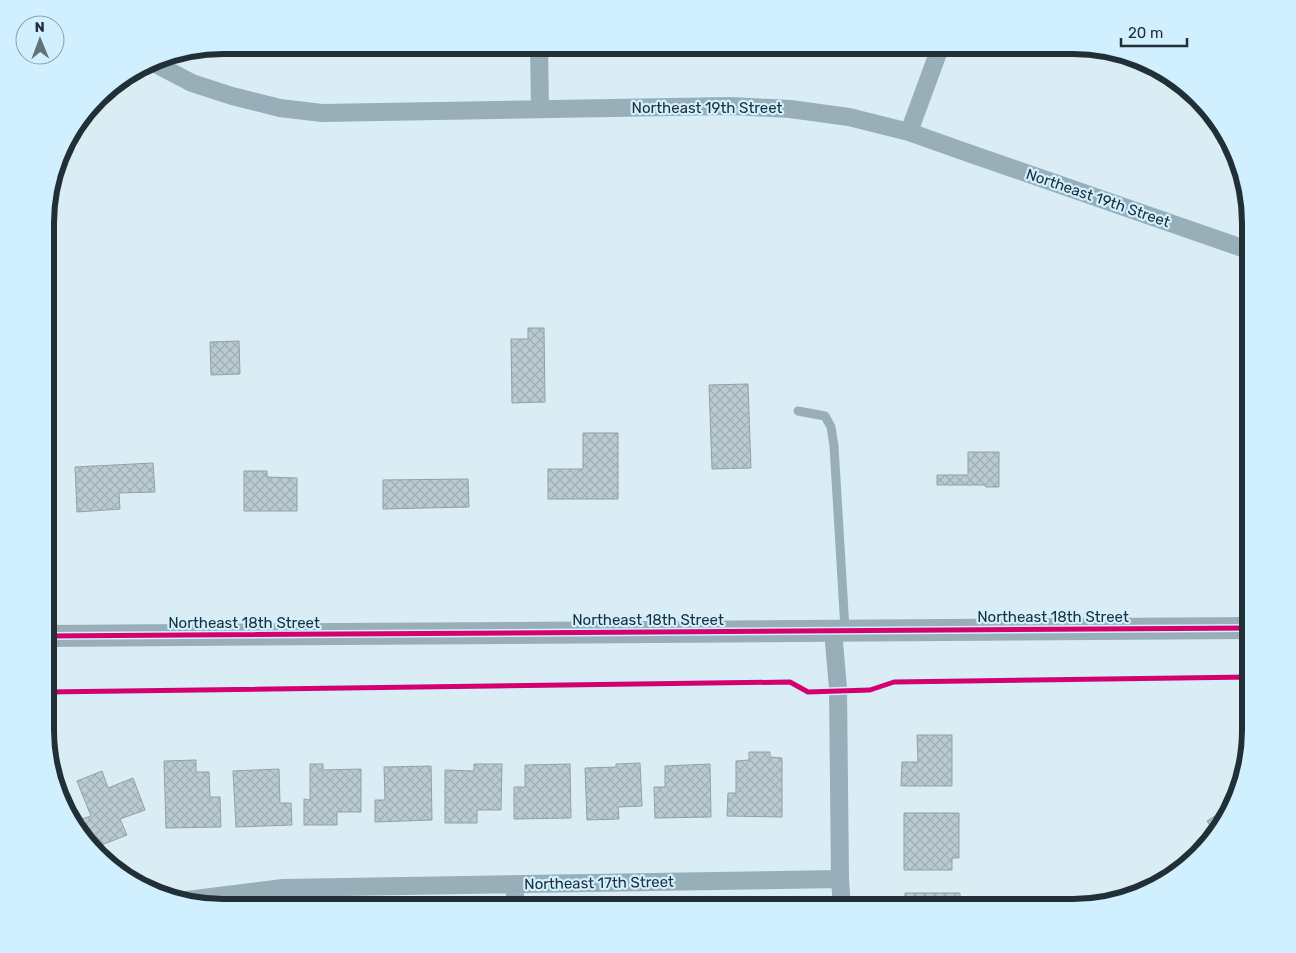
<svg xmlns="http://www.w3.org/2000/svg" width="1296" height="953" font-family="Rubik,sans-serif">
<style>
.building{fill:url(#building-cross-hatch);stroke:#92a1a8}
.lines{fill:none;stroke-linecap:round;stroke-linejoin:round}
.service{stroke:#98afb9;stroke-width:9}
.minor{stroke:#98afb9;stroke-width:18}
.tertiary{stroke:#98afb9;stroke-width:22}
.cycleway-casing{stroke:#d0efff;stroke-width:8}
.cycleway{stroke:#d6006c;stroke-width:5}
.labels{text-anchor:middle;dominant-baseline:central;stroke-width:4.5;stroke-linejoin:round;paint-order:stroke}
.street-label{font-size:15px;fill:#213037;stroke:#d0efff}
.rim{fill:none;stroke:#213037;stroke-width:6}
</style>
<defs>
<pattern id="building-cross-hatch" width="8" height="8" patternUnits="userSpaceOnUse" patternTransform="scale(1.25)"><rect width="8" height="8" fill="#bacad1"/><path d="M0 0l8 8M0 8l8-8" fill="none" stroke="#a0aeb4"/></pattern>
</defs>
<rect width="100%" height="100%" fill="#daecf4"/>
<path class="building" d="M528 328H544L545 402 512 403 511 339H528Z
M239 341 240 374 211 375 210 342Z
M748 384 751 468 712 469 709 385Z
M583 433H618V499H548V469H583Z
M968 452H999V487H986L985 485H937V475H968Z
M153 463 155 492 119 493 120 509 77 512 75 467Z
M244 471H267V477L297 478V511H244Z
M468 479 469 507 383 509V480Z
M917 735H952V786H901L902 762H918Z
M749 752H770V757L782 758V817L727 816 728 793H736V761L749 760Z
M196 760V772H209L210 797H220L221 827 166 828 164 761Z
M640 763 642 806 618 807 619 819 587 820 585 768 616 767V764Z
M310 764H323V770L361 769V812H337V825H304V799L310 800Z
M474 764H502L501 810H477V823H445V770L474 771Z
M570 764 571 818 514 819V787H525V765Z
M710 764 711 817 655 818 654 787H665V766Z
M431 766 432 820 375 822V800H385L384 767Z
M279 769 280 803H291L292 825 236 827 233 771Z
M102 771 108 788 133 778 145 810 120 819 127 835 94 848 82 819 91 816 77 781Z
M1232 805 1216 835 1207 821Z
M904 813H959V858H952V870H904Z
M1190 849 1196 854 1156 886Z
M905 893H960V908H905Z"/>
<g class="lines">
<path class="service" d="M798 411 825 416 831 427 834 446 845 629"/>
<path class="minor" d="M539 45 540 109
M150 61 192 83 232 96 280 108 322 113 731 106 790 109 849 117 909 132 971 154 1251 251
M909 132 941 45
M833 631 838 688 840 879 842 908
M515 885V908
M179 901 283 888 840 879"/>
<path class="tertiary" d="M46 636 1251 628"/>
<defs>
<path id="cycleway" d="M46 636 1251 628
M46 692 790 682 808 692 870 690 894 682 1251 677"/>
</defs>
<use href="#cycleway" class="cycleway-casing"/>
<use href="#cycleway" class="cycleway"/>
</g>
<g class="labels">
<g class="street-label">
<text x="707" y="108">Northeast 19th Street</text>
<text transform="translate(1098 198) rotate(19)">Northeast 19th Street</text>
<text x="1053" y="617">Northeast 18th Street</text>
<text x="648" y="620">Northeast 18th Street</text>
<text x="244" y="623">Northeast 18th Street</text>
<text transform="translate(599 883) rotate(-1)">Northeast 17th Street</text>
</g>
</g>
<path d="M0 0H1296V953H0ZM223 54H1073A169 169 0 0 1 1242 223V730A169 169 0 0 1 1073 899H223A169 169 0 0 1 54 730V223A169 169 0 0 1 223 54Z" fill="#d0efff" fill-rule="evenodd"/>
<path class="rim" d="M223 54H1073A169 169 0 0 1 1242 223V730A169 169 0 0 1 1073 899H223A169 169 0 0 1 54 730V223A169 169 0 0 1 223 54Z"/>
<g transform="translate(40 40) rotate(359)"><circle r="24" fill="#d0efff" stroke="#8aa3af"/>
<path d="M0-4L9 19L0 12L-9 19Z" fill="#627279"/>
<text y="-8" font-size="14" font-weight="bold" text-anchor="middle" fill="#213037">N</text>
</g>
<path d="M1121 38v8h66v-8" fill="none" stroke="#213037" stroke-width="2.5"/>
<text x="1128" y="38" font-size="15" fill="#213037" stroke="#d0efff" stroke-width="4" paint-order="stroke">20 m</text>
</svg>
